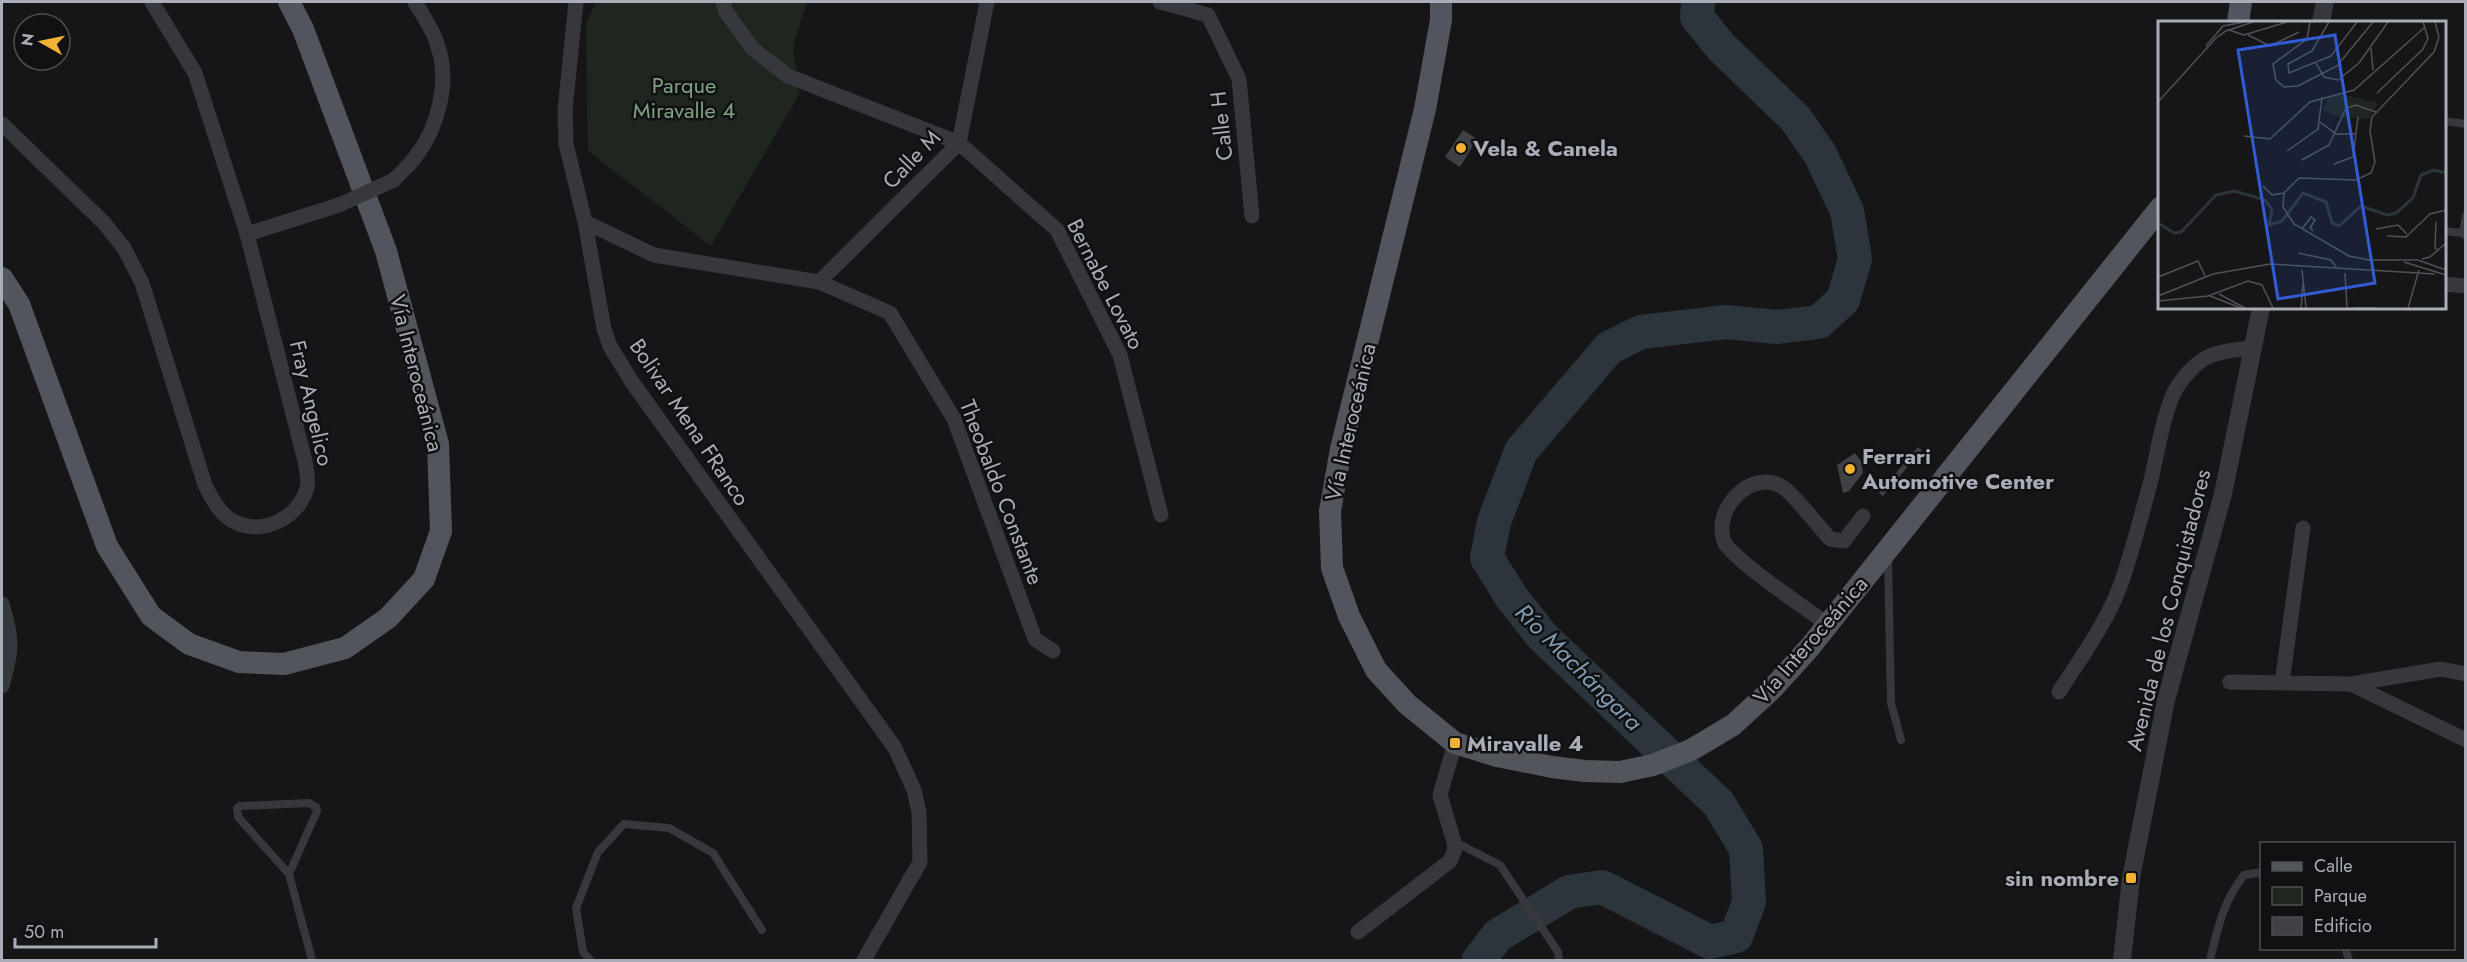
<svg xmlns="http://www.w3.org/2000/svg" width="2467" height="962" font-family="Jost,sans-serif">
<style>
.green{fill:#1e261f}
.lines{fill:none;stroke-linecap:round;stroke-linejoin:round}
.river{stroke:#2c353c;stroke-width:34}
.building{fill:#404145}
.service{stroke:#37383d;stroke-width:8}
.minor{stroke:#37383d;stroke-width:15}
.tertiary{stroke:#37383d;stroke-width:18}
.primary{stroke:#53555c;stroke-width:22}
.minor-bridge{stroke:#37383d;stroke-width:15}
.poi-dot{fill:#f2b134;stroke:#111113;stroke-width:2}
.labels{text-anchor:middle;dominant-baseline:central;stroke-width:5;stroke-linejoin:round;paint-order:stroke}
.park-label{font-size:22px;fill:#7fa381;stroke:#111113}
.street-label{font-size:22px;fill:#a8adb8;stroke:#111113}
.poi-label{font-size:22px;font-weight:bold;fill:#a8adb8;stroke:#111113;text-anchor:start}
.water-label{font-size:24px;font-style:italic;fill:#7f9bb3;stroke:#111113}
.inset-river{fill:none;stroke:#2c353c;stroke-width:3}
.inset-road{fill:none;stroke:#505258;stroke-width:1.5}
.view{fill:#325cd3;fill-opacity:0.15;stroke:#325cd3;stroke-width:3}
.inset-edge{fill:none;stroke:#a8adb8;stroke-width:3}
</style>
<rect width="100%" height="100%" fill="#161618"/>
<path class="green" d="M596 2H807L793 46 799 94 711 246 588 151 586 24Z"/>
<g class="lines">
<path class="river" d="M1479 960 1497 936 1569 892 1602 887 1710 942 1736 936 1749 902 1746 849 1719 804 1543 637 1512 598 1487 558 1494 522 1521 451 1609 348 1641 332 1726 322 1778 327 1819 322 1843 300 1855 259 1847 211 1820 154 1795 118 1721 47 1697 17 1698 2"/>
</g>
<path class="building" d="M1463 130 1477 139 1460 167 1445 157Z
M1918 447 1922 450 1883 496 1879 493Z
M1855 453 1861 461 1863 473 1849 491 1843 493 1837 465Z"/>
<g class="lines">
<path class="service" d="M2444 121 2466 124
M2466 216 2463 233 2466 236
M2444 231 2463 233
M1888 559 1891 703 1901 740
M1455 842 1500 865 1558 952 1559 960
M289 874 317 811 316 807 309 803 240 806 237 808 238 817 289 874 312 960
M2345 948 2349 960
M590 960 583 952 576 908 598 852 624 824 669 828 713 853 762 930
M2210 960C2218 927 2223 902 2244 875L2262 872"/>
<path class="minor" d="M576 2 565 110 566 144 585 222 604 329 610 346 632 382 895 748 914 790 919 812 920 862 864 960
M723 2 726 12 753 49 788 76 959 143 1057 230 1120 355 1161 515
M1160 2 1208 15 1239 79 1252 216
M2 124 104 223 124 248 142 283 205 485C212 499 221 517 237 523 265 535 299 517 307 488 309 480 306 469 305 461L247 234 195 73 152 2
M394 180C401 172 410 165 416 156 438 128 450 81 438 47 434 31 423 16 415 2
M585 222 654 255 819 282 890 313 954 419 1035 639 1053 651
M247 234 339 205
M819 282 959 143 987 2
M2444 284 2466 286
M2 604C13 639 12 651 2 686
M1827 624C1808 610 1730 558 1724 541 1712 509 1753 466 1784 488 1796 497 1818 526 1830 539L1844 541 1863 516
M2230 682 2351 684 2441 669 2466 674
M2282 683 2303 528
M2351 684 2466 740
M2059 692C2082 656 2108 621 2122 581 2133 548 2142 514 2151 480 2157 455 2165 403 2179 384 2202 352 2216 352 2253 348
M1358 932 1450 861 1455 849 1454 842 1440 795 1455 743"/>
<path class="tertiary" d="M2321 22 2325 2
M2122 960 2131 878 2166 700 2223 494 2261 308"/>
<path class="primary" d="M1441 2V20L1425 109 1341 449 1330 511 1332 568 1349 616 1376 670 1407 704 1455 743 1497 756 1552 767 1585 771 1620 772 1653 765 1691 750 1733 725 1770 691 1810 647 2160 208
M2238 22 2241 2
M2 278 19 304 107 546 151 616 189 644 239 662 284 664 345 648 388 618 424 579 441 531 438 444 386 251 303 29 289 2"/>
<path class="minor-bridge" d="M339 205 394 180"/>
</g>
<g class="poi-dot">
<circle cx="1461" cy="148" r="6"/>
<circle cx="1850" cy="469" r="6"/>
<rect x="1449" y="737" width="12" height="12" rx="3"/>
<rect x="2125" y="872" width="12" height="12" rx="3"/>
</g>
<g class="labels">
<g class="park-label">
<text x="684" y="85">Parque<tspan x="684" dy="25">Miravalle 4</tspan></text>
</g>
<g class="street-label">
<text transform="translate(1221 126) rotate(-96)">Calle H</text>
<text transform="translate(911 159) rotate(-46)">Calle M</text>
<text transform="translate(1106 284) rotate(63)">Bernabe Lovato</text>
<text transform="translate(417 373) rotate(76)">Vía Interoceánica</text>
<text transform="translate(312 403) rotate(77)">Fray Angelico</text>
<text transform="translate(690 422) rotate(56)">Bolivar Mena FRanco</text>
<text transform="translate(1350 422) rotate(-77)">Vía Interoceánica</text>
<text transform="translate(1002 492) rotate(69)">Theobaldo Constante</text>
<text transform="translate(2168 610) rotate(-76)">Avenida de los Conquistadores</text>
<text transform="translate(1810 640) rotate(-49)">Vía Interoceánica</text>
</g>
<g class="poi-label">
<text x="1473" y="148">Vela &amp; Canela</text>
<text x="1862" y="456">Ferrari<tspan x="1862" dy="25">Automotive Center</tspan></text>
<text x="1467" y="743">Miravalle 4</text>
<text x="2119" y="878" text-anchor="end">sin nombre</text>
</g>
<g class="water-label">
<text transform="translate(1579 667) rotate(45)">Río Machángara</text>
</g>
</g>
<g transform="translate(2158 21)">
<rect width="288" height="288" fill="#161618"/>
<path d="M184 73 220 82 211 98 181 96 164 89 172 75Z" fill="#1e261f"/>
<path class="inset-river" d="M0 202 16 212 23 211 58 174 77 170 107 179 114 189 111 204 124 200 145 172 168 181 174 202 181 205 203 185 229 194 238 192 255 177 263 154 276 149 288 152"/>
<path class="inset-road" d="M152 1 149 18 115 43 118 59 126 66 140 65 179 45 215 1M171 1 154 30 130 43 131 52 173 35 199 1M277 1 281 16 276 31 214 96 212 110 217 141 213 152 198 159 141 157 126 172 125 186 136 203 191 235 211 239H260L288 249M71 9 86 14 129 1M90 14 112 25 141 11M48 25 65 5 86 1M213 27 215 49M158 42 166 56 180 59 201 42 230 1M219 72 265 28 270 17 265 1M0 81 58 17 68 10 95 1M162 101 178 113H198M86 115 112 118 152 81 196 69 267 6M129 130 160 108 164 76M144 139 171 124 188 87 198 84 218 91M176 143 195 136 200 96M105 165 114 174 126 172M278 201 277 227 280 229M144 208 153 196 157 199 152 207 155 210M218 208 240 204 249 213M229 215 248 216 272 193 288 189M140 232 173 239 178 246M264 238 272 236 288 222M246 241 288 254M144 249 148 287M187 252 189 287M0 256 40 240 47 255M61 273 87 287M0 275 55 253 112 243 277 253M52 275 83 287M0 280 50 275 90 260 104 264 115 287M143 287 145 263M195 287H219M250 287 261 249"/>
<path class="view" d="M177 14 217 262 120 278 80 29Z"/>
<rect width="288" height="288" class="inset-edge"/>
</g>
<rect width="2467" height="962" fill="none" stroke="#a8adb8" stroke-width="6"/>
<rect x="2260" y="842" width="195" height="108" fill="#111113" stroke="#4d4f55" stroke-width="1.5"/>
<rect x="2272" y="862" width="30" height="9" fill="#53555c" stroke="#4d4f55" stroke-width="1.5"/>
<text x="2314" y="872" font-size="18" fill="#a8adb8">Calle</text>
<rect x="2272" y="887" width="30" height="18" fill="#1e261f" stroke="#4d4f55" stroke-width="1.5"/>
<text x="2314" y="902" font-size="18" fill="#a8adb8">Parque</text>
<rect x="2272" y="917" width="30" height="18" fill="#404145" stroke="#4d4f55" stroke-width="1.5"/>
<text x="2314" y="932" font-size="18" fill="#a8adb8">Edificio</text>
<g transform="translate(42 42) rotate(279)"><circle r="28" fill="#111113" stroke="#4d4f55" stroke-width="1.5"/>
<path d="M0-4.5L10 22L0 15L-10 22Z" fill="#f2b134"/>
<text y="-9" font-size="16" font-weight="bold" text-anchor="middle" fill="#a8adb8">N</text>
</g>
<path d="M15 938v9h141v-9" fill="none" stroke="#a8adb8" stroke-width="3"/>
<text x="24" y="938" font-size="18" fill="#a8adb8" stroke="#111113" stroke-width="4.5" paint-order="stroke">50 m</text>
</svg>
